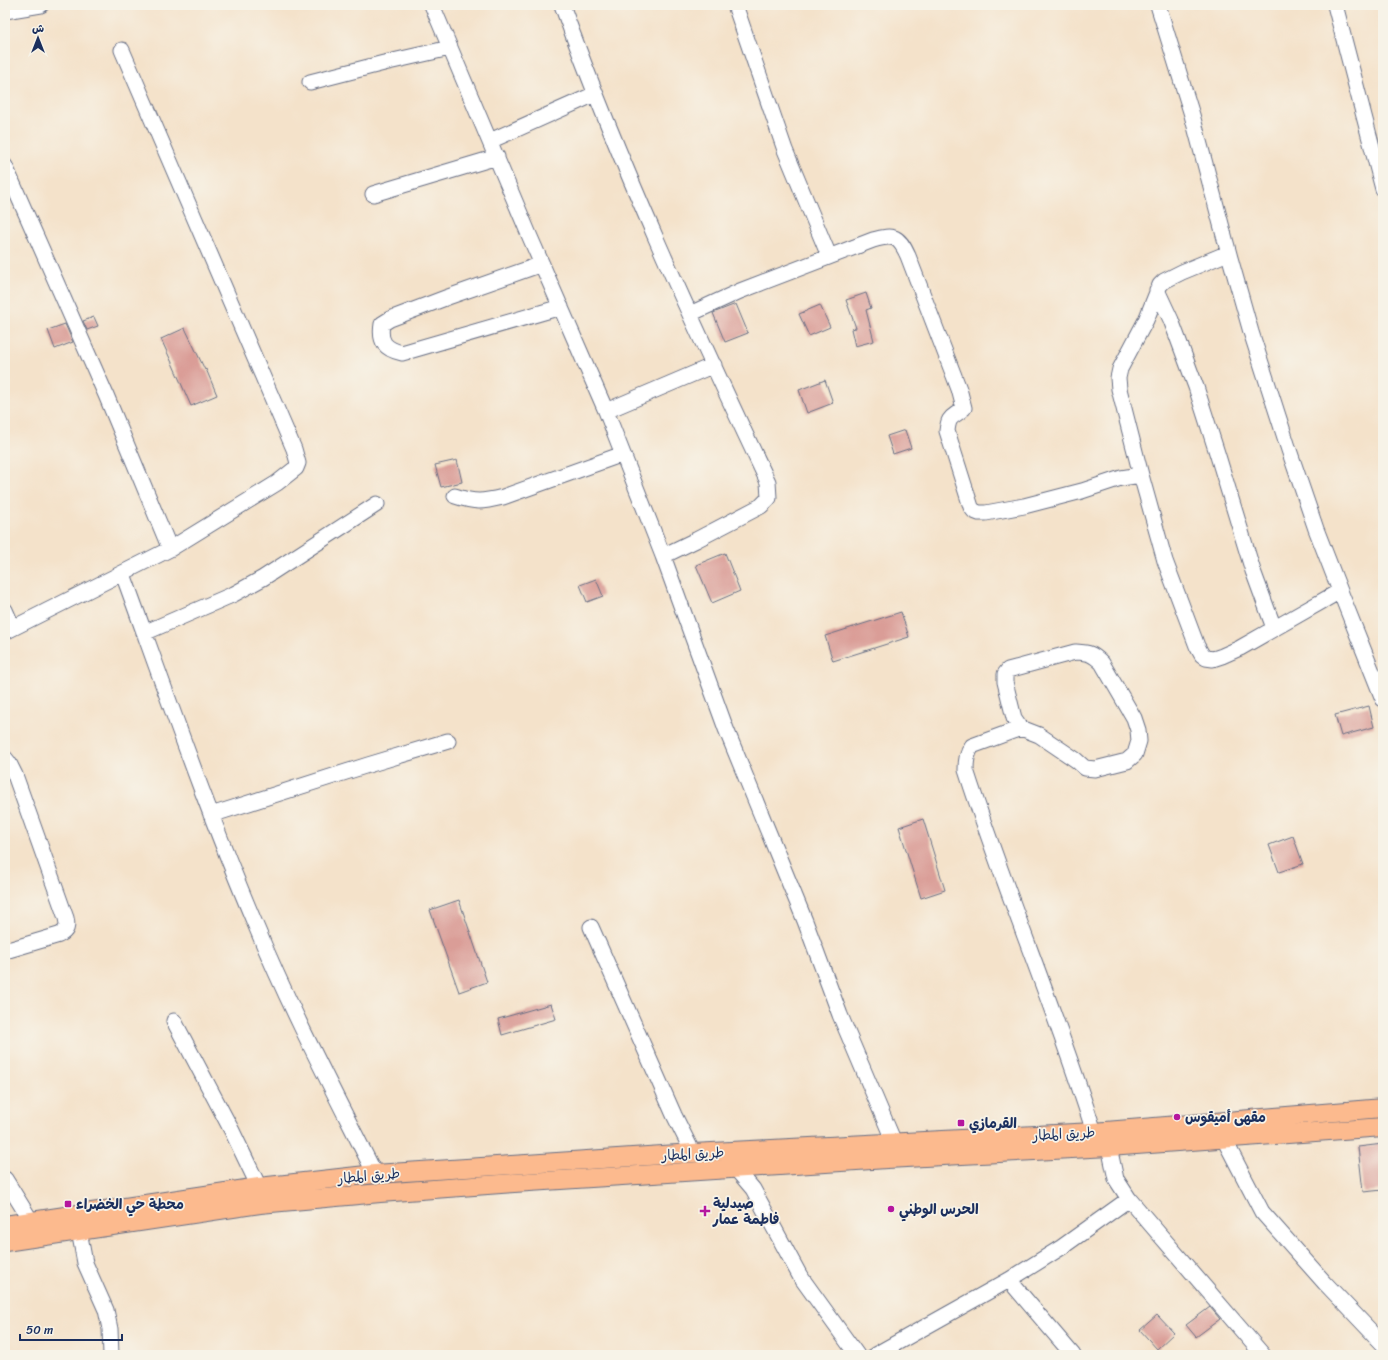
<svg xmlns="http://www.w3.org/2000/svg" width="1388" height="1360" font-family="Sriracha,'Playpen Sans Arabic',sans-serif">
<style>
.building{fill:#da9d97}
.lines{fill:none;stroke-linecap:round;stroke-linejoin:round}
.minor-casing{stroke:#676e84;stroke-width:17}
.major-casing{stroke:#676e84;stroke-width:20}
.minor{stroke:#fff;stroke-width:15}
.major{stroke:#fcba8e;stroke-width:18}
.poi-dot{fill:#b5179e;stroke:#f7f3e8;stroke-width:1.5}
.labels{text-anchor:middle;dominant-baseline:central;stroke-width:3.5;stroke-linejoin:round;paint-order:stroke}
.poi-label{font-size:14px;font-weight:bold;fill:#1b2f5e;stroke:#f7f3e8;text-anchor:start}
.street-label{font-size:14px;fill:#1b2f5e;stroke:#f7f3e8}
</style>
<rect width="100%" height="100%" fill="#f7f3e8"/>
<filter id="ink" filterUnits="userSpaceOnUse"><feTurbulence type="fractalNoise" baseFrequency=".025" numOctaves="2"/><feDisplacementMap in="SourceGraphic" scale="8" xChannelSelector="R" yChannelSelector="G"/><feConvolveMatrix kernelMatrix="1 2 1 2 8 2 1 2 1" color-interpolation-filters="sRGB"/></filter>
<filter id="wash" filterUnits="userSpaceOnUse"><feTurbulence type="fractalNoise" baseFrequency=".012" numOctaves="4" result="noise"/><feDisplacementMap in="SourceGraphic" scale="16" xChannelSelector="R" yChannelSelector="G"/><feGaussianBlur stdDeviation="0.9" result="paint"/><feColorMatrix in="noise" values="0 0 0 0 0 0 0 0 0 0 0 0 0 0 0 0 0 1.4 0 .05"/><feComposite in="paint" operator="in"/></filter>
<g filter="url(#wash)">
<rect width="100%" height="100%" fill="#f4e2ca"/>
<g id="blocks">
<path class="building" d="M866 293 871 308 866 310 874 341 855 346 851 329 856 328 846 300Z
M736 304 748 333 725 342 713 313Z
M820 305 830 327 809 336 799 314Z
M94 317 98 326 87 330 83 321Z
M65 324 73 342 55 349 48 330Z
M185 328 205 370 206 369 217 395 191 406 173 365 161 339Z
M825 380 833 403 807 413 799 390Z
M905 430 911 448 893 454 887 436Z
M457 460 462 482 441 487 435 465Z
M725 553 740 591 712 603 696 565Z
M596 579 603 596 587 602 580 585Z
M901 612 909 637 833 661 825 636Z
M1369 706 1374 727 1341 736 1335 715Z
M923 819 945 890 921 898 899 827Z
M1293 836 1303 864 1279 872 1269 845Z
M459 900 487 982 459 992 430 910Z
M551 1004 556 1019 502 1035 498 1019Z
M1383 1144V1190L1363 1192 1358 1147Z
M1210 1307 1220 1319 1196 1337 1186 1325Z
M1157 1315 1174 1333 1157 1349 1140 1330Z"/>
</g>
</g>
<g filter="url(#ink)">
<use href="#blocks" fill-opacity="0" stroke="#676e84" stroke-width="1"/>
<g class="lines">
<defs>
<path id="minor" d="M432 5 530 237 606 411 663 556 726 729 805 921 840 1015 894 1142
M562 5C621 168 694 326 768 482L769 498 761 506 696 540 663 556
M735 5 785 150 829 256
M1158 5 1192 115 1230 258 1251 332 1289 450 1316 529 1340 591 1383 699
M1335 5 1383 189
M5 11 41 5
M310 82 384 63 450 48
M490 141 595 94
M5 166 106 395 170 549
M373 194 497 157
M542 264 448 297 390 319 382 324C379 342 385 349 402 353L561 307
M1157 290 1171 320 1196 387 1218 456 1253 571 1274 628
M690 314 740 291 873 240C894 234 899 236 908 256L959 389 964 408C952 419 949 414 947 431L971 507 974 511 979 513H986L1024 506 1082 491 1121 478 1141 475 1165 561 1197 646 1202 655 1206 658 1213 659 1222 656 1240 648 1340 591
M606 411 714 365
M1141 475 1119 389 1118 378 1120 369 1146 320 1160 285 1164 281 1182 272 1228 253
M455 496C476 503 482 502 503 497L623 454
M123 574C166 692 207 811 256 926 291 1011 334 1092 375 1174
M5 610 13 628
M5 632 170 549 277 483 296 468 298 463 294 449 122 50
M144 633 234 594 263 578 377 504
M1075 652C1089 653 1092 653 1102 663L1134 718 1138 730 1139 741 1135 754 1127 761 1095 769 1085 768 1076 760 1039 735 1021 728 1014 718 1005 682V674L1008 670Z
M1021 728 972 746C967 754 966 760 966 770 1005 892 1056 1010 1094 1132
M5 758 9 763 15 775 66 918C68 927 67 931 59 935L5 951
M211 815 368 765 448 741
M591 927 674 1115 693 1153
M174 1021 232 1131 259 1187 260 1197
M1108 1136 1109 1147 1116 1179 1129 1199 1263 1355
M1224 1139 1262 1212 1325 1283 1383 1344
M736 1169 753 1189 800 1276 857 1355
M5 1179 31 1221 33 1232
M77 1220 85 1263 106 1310 110 1329 111 1355
M1009 1280 1073 1355
M875 1355 1009 1280 1062 1247 1129 1199"/>
<path id="major" d="M5 1225 259 1187 375 1174 693 1153 1094 1132 1383 1108
M5 1242 260 1204 380 1193 514 1183 887 1159 1109 1147 1383 1127"/>
</defs>
<use href="#minor" class="minor-casing"/>
<use href="#major" class="major-casing"/>
<use href="#minor" class="minor"/>
<use href="#major" class="major"/>
</g>
</g>
<g class="poi-dot">
<circle cx="1177" cy="1117" r="4"/>
<rect x="957" y="1119" width="8" height="8" rx="2"/>
<rect x="64" y="1200" width="8" height="8" rx="2"/>
<circle cx="891" cy="1209" r="4"/>
<path d="M703 1205h4v4h4v4h-4v4h-4v-4h-4v-4h4z"/>
</g>
<g class="labels">
<g class="poi-label">
<text x="1185" y="1117">مقهى أميقوس</text>
<text x="969" y="1123">القرمازي</text>
<text x="713" y="1203">صيدلية<tspan x="713" dy="16">فاطمة عمار</tspan></text>
<text x="76" y="1204">محطة حي الخضراء</text>
<text x="899" y="1209">الحرس الوطني</text>
</g>
<g class="street-label">
<text transform="translate(1064 1134) rotate(-3)">طريق المطار</text>
<text transform="translate(693 1154) rotate(-3)">طريق المطار</text>
<text transform="translate(369 1176) rotate(-5)">طريق المطار</text>
</g>
</g>
<rect width="1388" height="1360" fill="none" stroke="#f7f3e8" stroke-width="20"/>
<g transform="translate(38 38)" stroke="#f7f3e8" stroke-width="3" paint-order="stroke">
<path d="M0-3L7 15L0 10L-7 15Z" fill="#1b2f5e"/>
<text y="-6" font-size="11" font-weight="bold" text-anchor="middle" fill="#1b2f5e">ش</text>
</g>
<path d="M20 1334v6h102v-6" fill="none" stroke="#1b2f5e" stroke-width="2"/>
<text x="26" y="1334" font-size="12" fill="#1b2f5e" stroke="#f7f3e8" stroke-width="3" paint-order="stroke">50 m</text>
</svg>
